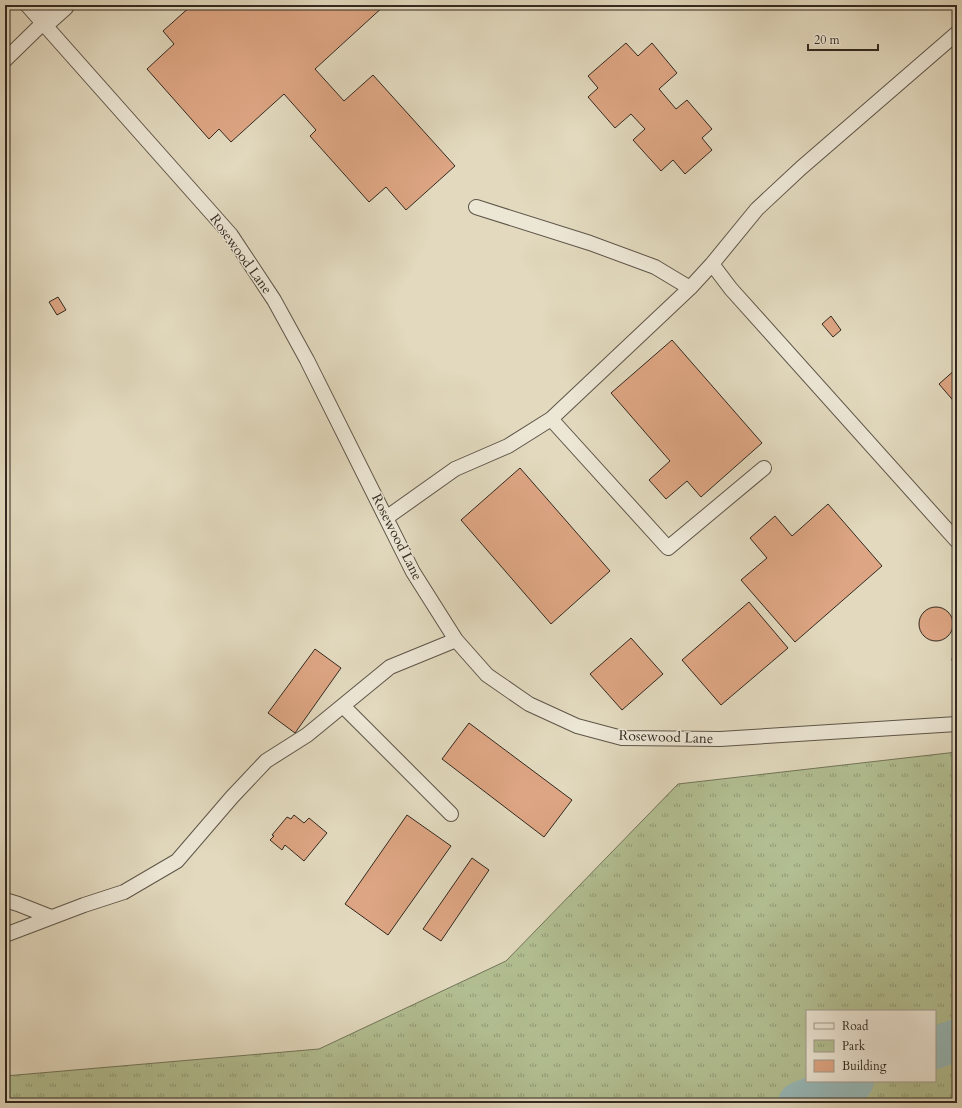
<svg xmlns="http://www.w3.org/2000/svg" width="962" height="1108" font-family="Cardo,serif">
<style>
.park{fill:url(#park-tufts);stroke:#727459;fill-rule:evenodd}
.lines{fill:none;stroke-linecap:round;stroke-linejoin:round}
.river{stroke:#97b9b9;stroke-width:42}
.building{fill:#dda583;stroke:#322920}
.lane-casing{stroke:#5e5548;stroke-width:16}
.street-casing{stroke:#5e5548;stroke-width:24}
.lane{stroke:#ece6d5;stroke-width:14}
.street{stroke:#ece6d5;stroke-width:22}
.labels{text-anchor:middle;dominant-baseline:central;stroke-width:3;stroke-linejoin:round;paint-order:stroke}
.street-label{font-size:14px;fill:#322920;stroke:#ece6d5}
</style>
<defs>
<pattern id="park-tufts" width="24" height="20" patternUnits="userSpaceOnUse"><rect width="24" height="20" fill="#b2bf92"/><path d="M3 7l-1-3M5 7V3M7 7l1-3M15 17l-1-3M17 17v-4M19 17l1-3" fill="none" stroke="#919b77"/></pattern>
</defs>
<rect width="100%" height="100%" fill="#e2d9be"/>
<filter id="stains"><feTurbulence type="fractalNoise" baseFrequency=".005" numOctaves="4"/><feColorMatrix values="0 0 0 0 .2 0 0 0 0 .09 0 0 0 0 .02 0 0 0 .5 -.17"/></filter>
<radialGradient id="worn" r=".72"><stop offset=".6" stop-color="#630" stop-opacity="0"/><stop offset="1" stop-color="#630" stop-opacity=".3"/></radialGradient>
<path class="park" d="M957 752V1103H5V1076L319 1049 506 961 678 784ZM807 1011H935V1081H807Z"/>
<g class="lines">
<path class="river" d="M935 1048 957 1040
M799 1103 853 1081"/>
</g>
<path class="building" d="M192 5H385L315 69 344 101 373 75 455 166 406 210 386 187 369 202 310 136 316 130 284 94 231 142 219 129 209 139 147 69 174 44 163 31Z
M626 43 638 56 652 43 677 73 659 89 676 109 687 100 712 129 702 138 712 150 685 174 673 160 661 171 633 140 645 129 631 114 615 128 588 97 598 88 588 76Z
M58 297 66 310 57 315 49 302Z
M831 316 841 330 833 337 822 324Z
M672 340 762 443 701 497 687 481 666 499 649 480 670 461 611 393Z
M957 368V405L939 384Z
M520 468 610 571 551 624 461 520Z
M828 504 882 566 795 642 741 580 767 558 750 538 775 516 792 536Z
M749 602 788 648 721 705 682 660Z
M919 624a17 17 0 1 1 34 0a17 17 0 1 1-34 0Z
M631 638 663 674 622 710 590 674Z
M957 647V670L952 660 953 654Z
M315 649 341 668 295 733 268 713Z
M469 723 572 800 544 837 442 759Z
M294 815 304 823 309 818 327 833 304 861 285 845 282 850 270 840 274 836 272 835 287 817 291 819Z
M407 815 451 846 388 935 345 904Z
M472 858 489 870 441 941 423 929Z"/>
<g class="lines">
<defs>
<path id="lane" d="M27 5 231 235 274 300 307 360 413 572 456 640 487 675 529 704 577 726 622 738 720 739 957 724
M957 33 801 168 757 209 712 264 731 289 957 541
M5 60 44 22
M476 207 590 243 655 267 690 288
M551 419 668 548 764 468
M386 518 455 469 508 446 551 419 690 288 712 264
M343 706 451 814
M5 900 18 904 51 917
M5 935 84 905 124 892 177 861 232 797 266 761 307 735 390 667 456 640"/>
<path id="street" d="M44 22 63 5"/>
</defs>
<use href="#lane" class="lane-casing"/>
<use href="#street" class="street-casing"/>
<use href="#lane" class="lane"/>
<use href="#street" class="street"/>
</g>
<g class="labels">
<g class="street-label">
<text transform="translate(241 254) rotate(54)">Rosewood Lane</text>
<text transform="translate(397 537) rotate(63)">Rosewood Lane</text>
<text transform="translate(666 737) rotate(2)">Rosewood Lane</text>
</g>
</g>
<rect width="962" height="1108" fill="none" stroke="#e2d9be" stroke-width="20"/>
<rect x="6" y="6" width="950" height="1096" fill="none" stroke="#322920" stroke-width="2"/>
<rect x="10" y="10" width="942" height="1088" fill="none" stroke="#322920"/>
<rect x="806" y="1010" width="130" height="72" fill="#ece6d5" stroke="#a29a8d"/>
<rect x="814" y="1023" width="20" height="6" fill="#ece6d5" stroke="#a29a8d"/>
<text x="842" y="1030" font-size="12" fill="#322920">Road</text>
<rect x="814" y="1040" width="20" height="12" fill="url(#park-tufts)" stroke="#a29a8d"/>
<text x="842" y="1050" font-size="12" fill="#322920">Park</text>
<rect x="814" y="1060" width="20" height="12" fill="#dda583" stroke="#a29a8d"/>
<text x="842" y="1070" font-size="12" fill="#322920">Building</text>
<path d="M808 44v6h70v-6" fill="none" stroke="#322920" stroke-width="2"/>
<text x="814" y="44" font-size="12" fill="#322920" stroke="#ece6d5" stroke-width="3" paint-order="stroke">20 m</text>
<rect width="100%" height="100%" filter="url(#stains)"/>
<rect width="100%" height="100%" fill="url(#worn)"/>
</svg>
